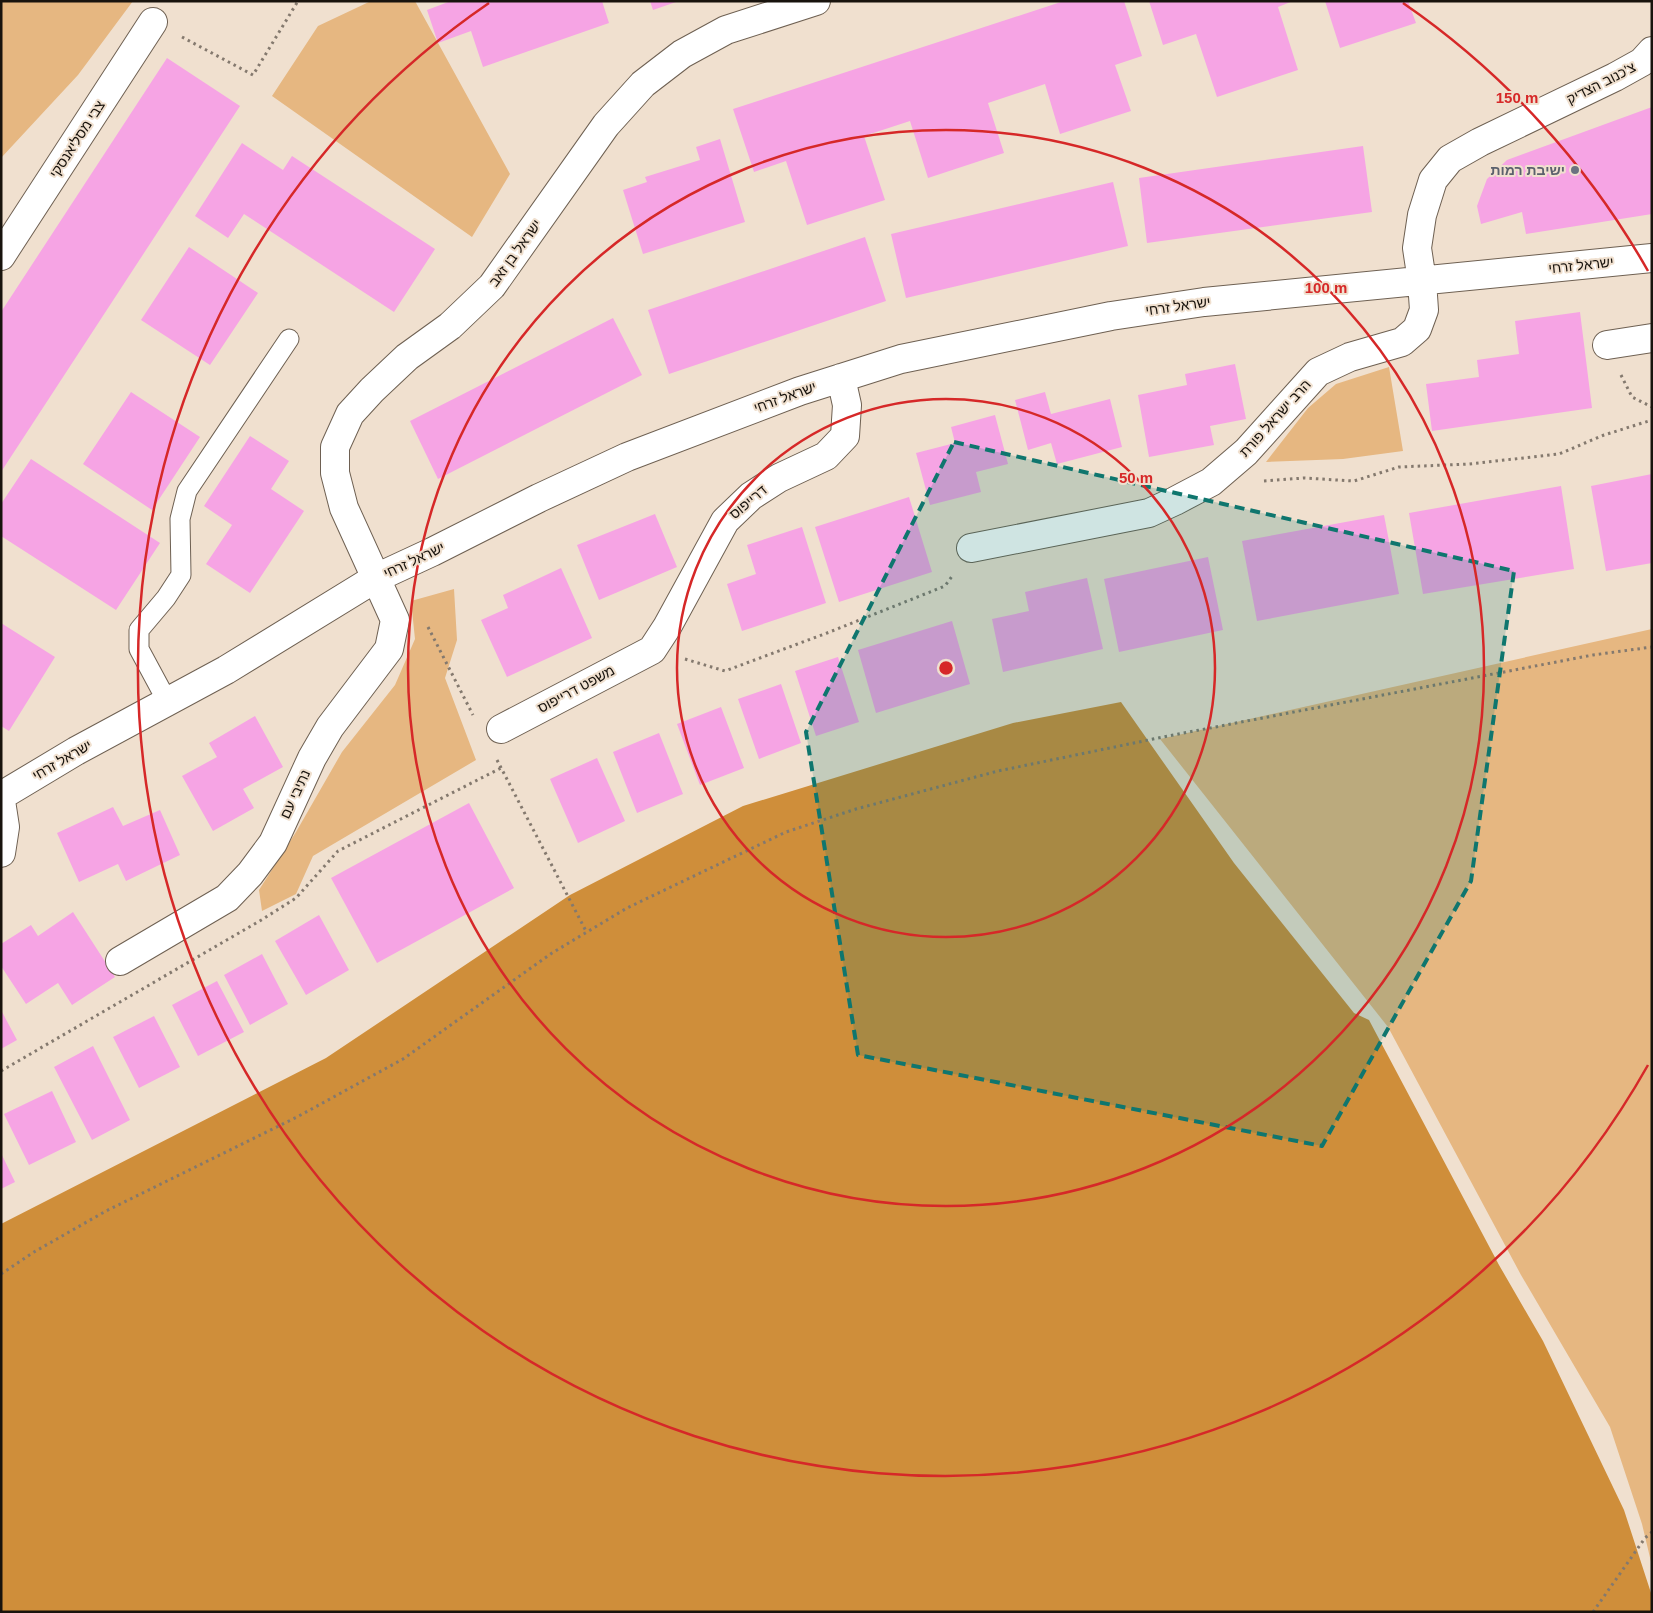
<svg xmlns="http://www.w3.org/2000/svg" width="1653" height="1613" font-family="Arial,Heebo,sans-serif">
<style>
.green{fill:#e6b781}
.forest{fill:#cf8e3a}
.building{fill:#f6a4e4}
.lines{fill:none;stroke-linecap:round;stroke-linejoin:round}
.service-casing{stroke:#6e6052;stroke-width:21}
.minor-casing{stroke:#6e6052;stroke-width:30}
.path{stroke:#84796e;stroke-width:3;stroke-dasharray:2.5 4;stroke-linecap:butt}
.service{stroke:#fff;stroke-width:19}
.minor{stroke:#fff;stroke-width:28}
.marked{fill:#0f766e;fill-opacity:0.2;stroke:#0f766e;stroke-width:4;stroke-dasharray:10 6;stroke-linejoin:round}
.ring{fill:none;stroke:#d62828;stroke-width:2.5}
.worship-dot{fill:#6b7280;stroke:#f0e0cf;stroke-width:2}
.labels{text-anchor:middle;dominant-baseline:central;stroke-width:4;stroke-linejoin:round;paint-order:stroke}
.street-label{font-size:14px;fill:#18130d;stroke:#f0e0cf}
.worship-label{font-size:14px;font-weight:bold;fill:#5b616d;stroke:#f0e0cf;text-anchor:end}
.centre{fill:#d62828;stroke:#f0e0cf;stroke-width:2.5}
.ring-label{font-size:15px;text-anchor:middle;font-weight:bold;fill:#d62828;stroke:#f0e0cf;stroke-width:4;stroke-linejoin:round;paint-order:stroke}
</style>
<rect width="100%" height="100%" fill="#f0e0cf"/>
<path class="green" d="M1 1H133L78 75 1 158Z
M371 1H415L510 174 472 237 272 96 318 26Z
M1389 367 1403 451 1343 459 1266 462 1308 408 1336 384Z
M454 589 457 640 445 678 476 760 313 856 296 894 262 911 259 890 296 832 342 752 395 685 415 639 411 601Z
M1652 629V1566L1642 1524 1610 1427 1521 1275 1388 1027 1160 739Z"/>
<path class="forest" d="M1121 702 1234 863 1354 1013 1369 1020 1499 1265 1543 1341 1624 1510 1652 1596V1612H1V1224L326 1058 570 895 743 806 1013 723Z"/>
<path class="building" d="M451 1H602L609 23 483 67 471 31 438 43 427 10Z
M650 1H675L676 2 653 10Z
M1064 1H1124L1142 56 1115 65 1131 111 1060 134 1045 84 988 103 1004 153 928 178 910 121 864 136 885 200 807 225 786 161 754 172 733 109Z
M1149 1H1293L1278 7 1298 70 1217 97 1196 34 1163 45Z
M1325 1H1408L1416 23 1340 48Z
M167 58 240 106 1 472V312Z
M1652 107V214L1526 234 1522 212 1481 224 1477 206 1487 179 1507 160Z
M720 139 745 222 643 254 623 190 647 182 645 177 700 160 696 147Z
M242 143 283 170 292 156 435 249 394 312 244 214 228 238 195 216Z
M1363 146 1372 212 1147 243 1139 178Z
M1113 182 1128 246 906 298 891 234Z
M865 237 886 301 669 374 648 310Z
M189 247 258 293 210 365 141 320Z
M1580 312 1592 408 1432 431 1426 384 1479 377 1477 360 1519 354 1515 321Z
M613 318 642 375 438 479 410 421Z
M1235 364 1246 419 1210 426 1214 445 1149 457 1138 395 1187 385 1185 374Z
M131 392 200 437 152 510 83 464Z
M1045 392 1051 414 1110 399 1122 447 1057 464 1051 443 1028 450 1015 400Z
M995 415 1008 464 976 472 981 492 930 505 916 453 955 443 951 427Z
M250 436 289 461 271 489 304 511 250 593 206 564 232 525 204 506Z
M31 459 160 543 116 610 1 536V504Z
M1652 474V563L1606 571 1591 486Z
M1561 486 1574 569 1423 594 1409 513Z
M909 497 932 572 839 602 815 527Z
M655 514 677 567 599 600 577 545Z
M1384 515 1399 594 1257 621 1242 541Z
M802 527 826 603 742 631 727 584 756 574 747 545Z
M1208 557 1223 630 1119 652 1104 579Z
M561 568 592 638 507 677 481 620 508 608 503 595Z
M1087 578 1103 649 1003 672 992 619 1029 611 1025 592Z
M952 621 970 684 876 713 858 650Z
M1 623 55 657 9 731 1 726Z
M838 657 859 722 816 736 795 671Z
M781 684 801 743 759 759 738 699Z
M721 707 744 768 700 785 677 724Z
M255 716 283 767 243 789 254 808 213 831 182 776 217 757 209 743Z
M659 733 683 794 637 813 613 752Z
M597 758 625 821 578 843 550 779Z
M469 803 514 888 377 963 331 878Z
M113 807 123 826 160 810 180 855 126 881 118 864 79 882 57 833Z
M73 912 115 977 72 1005 58 983 26 1004 1 966V944L31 925 38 936Z
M319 915 349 970 306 995 275 941Z
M262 954 288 1004 250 1025 224 975Z
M217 981 244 1032 198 1056 172 1005Z
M1 1010 17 1040 1 1049Z
M154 1016 180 1067 139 1088 113 1037Z
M93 1046 130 1120 92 1140 54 1067Z
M52 1091 76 1142 29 1165 4 1114Z
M1 1153 15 1182 1 1189Z"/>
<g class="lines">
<defs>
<path id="service" d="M167 701 139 649V630L166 598 181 575 180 519 187 491 289 339"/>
<path id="minor" d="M1 256 153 22
M1607 345 1652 338
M971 548 1149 513 1175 501 1211 482 1246 452 1318 372 1350 357 1402 342 1417 329 1424 310 1422 281 1417 248 1422 215 1433 180 1450 159 1480 142 1615 77 1642 62 1652 51
M501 729 652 650 667 627 725 521 751 496 779 478 826 456 845 436 847 405 841 378
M1 796 76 751 226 670 376 578 432 552 539 498 627 457 800 391 901 359 1111 316 1204 302 1652 258
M1 801 5 827 1 853
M120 961 227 898 250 874 273 843 312 758 330 727 389 649 395 620 344 508 335 473V447L350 414 372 390 407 357 450 326 492 286 606 125 643 84 682 54 726 30 816 1"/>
</defs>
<use href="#service" class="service-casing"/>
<use href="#minor" class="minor-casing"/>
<path class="path" d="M182 37 253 75 298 1
M1621 375 1632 397 1652 407
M1264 481 1304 478 1354 481 1399 467 1469 464 1559 454 1604 435 1652 420
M428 627 473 715
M685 659 725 671 827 633 945 586 953 575
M497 760 587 933
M1 1071 263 919 296 898 338 851 501 768
M1 1274 34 1252 106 1211 297 1117 403 1059 552 953 627 908 786 832 856 809 998 771 1168 736 1593 655 1652 647
M1593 1612 1645 1538 1652 1532"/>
<use href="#service" class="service"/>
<use href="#minor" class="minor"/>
</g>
<path class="marked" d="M954 442 1514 571 1471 881 1322 1146 858 1055 806 732Z"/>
<g class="ring">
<circle cx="946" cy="668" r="269"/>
<circle cx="946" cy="668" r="538"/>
<path d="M1648 1065A807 807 0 1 1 489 3M1403 3A807 807 0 0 1 1648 271"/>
</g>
<circle class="worship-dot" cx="1575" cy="170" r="5"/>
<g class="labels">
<g class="street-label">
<text transform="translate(1601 83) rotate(-27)">צ'כנוב הצדיק</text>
<text transform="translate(77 139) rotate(-57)">צבי מסליאנסקי</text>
<text transform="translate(515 253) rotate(-54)">ישראל בן זאב</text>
<text transform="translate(1581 265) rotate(-6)">ישראל זרחי</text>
<text transform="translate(1178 306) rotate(-8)">ישראל זרחי</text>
<text transform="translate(785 397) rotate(-20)">ישראל זרחי</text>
<text transform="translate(1275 418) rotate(-48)">הרב ישראל פורת</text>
<text transform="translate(748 502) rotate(-40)">דרייפוס</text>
<text transform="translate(414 560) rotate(-25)">ישראל זרחי</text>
<text transform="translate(576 689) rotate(-28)">משפט דרייפוס</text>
<text transform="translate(62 760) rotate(-30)">ישראל זרחי</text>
<text transform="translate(295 794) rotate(-65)">נתיבי עם</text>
</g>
<g class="worship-label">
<text x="1565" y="170">ישיבת רמות</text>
</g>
</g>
<circle cx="946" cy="668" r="8" class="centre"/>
<g class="ring-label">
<text x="1517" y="103">150 m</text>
<text x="1326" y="293">100 m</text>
<text x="1136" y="483">50 m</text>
</g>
<rect width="1653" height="1613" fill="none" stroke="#18130d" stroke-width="5"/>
</svg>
